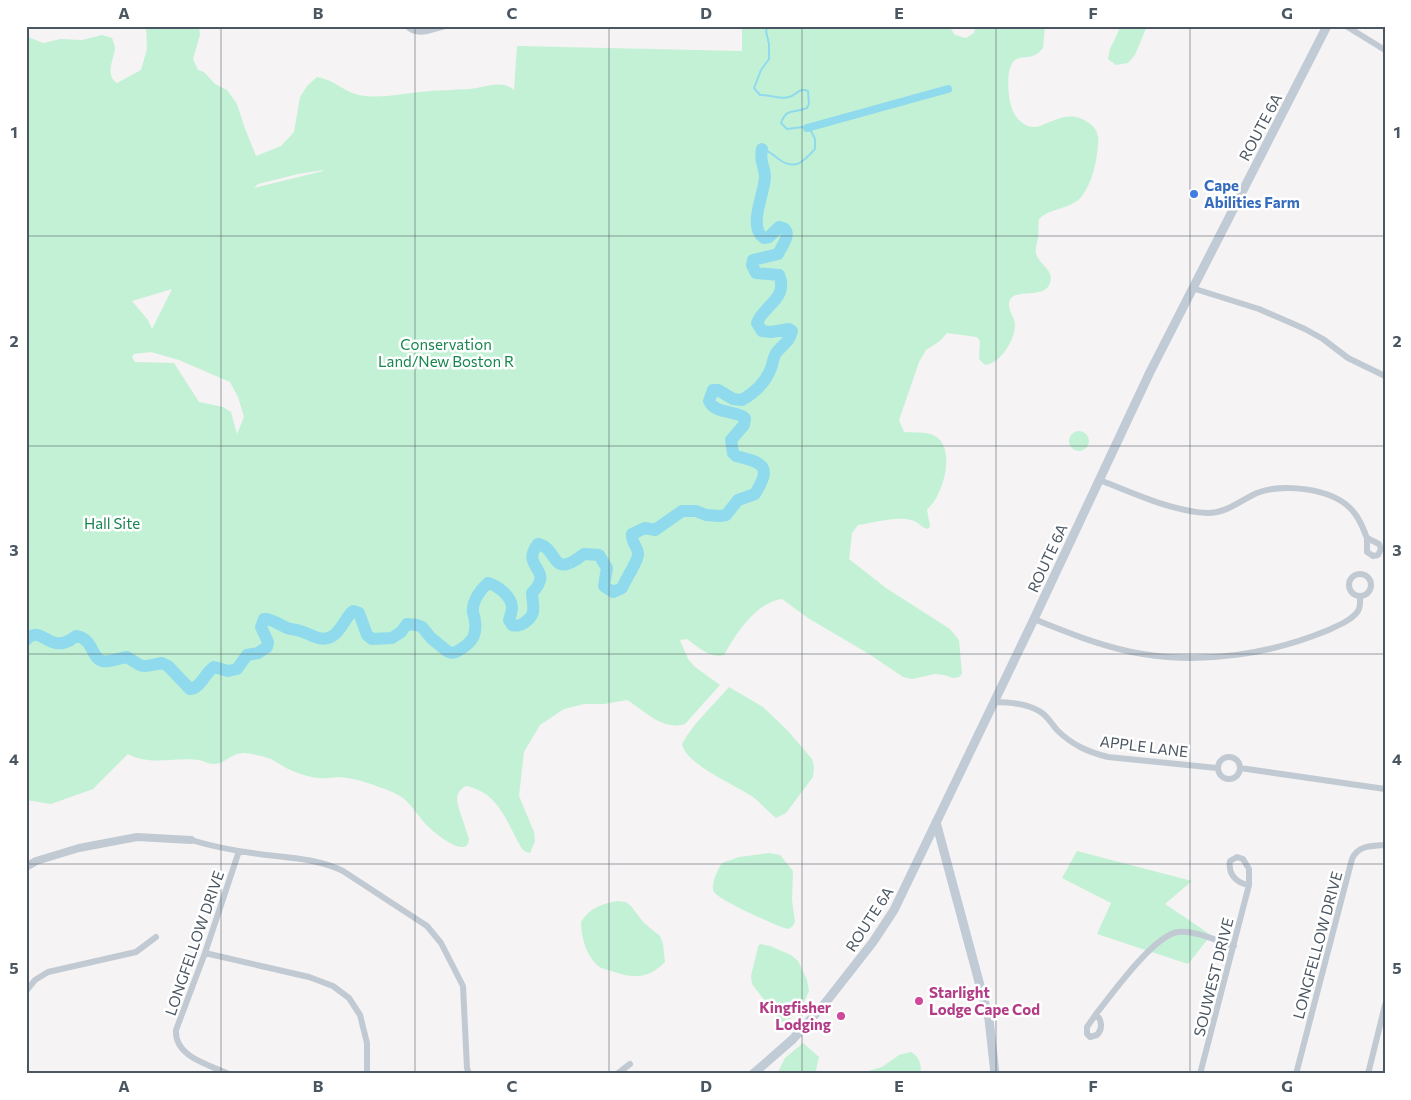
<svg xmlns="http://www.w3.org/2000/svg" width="1411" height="1100" font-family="Commissioner,sans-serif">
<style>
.green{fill:#c3f1d5;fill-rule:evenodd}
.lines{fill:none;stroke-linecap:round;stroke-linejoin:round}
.stream{stroke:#90daee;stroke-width:2}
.canal{stroke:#90daee;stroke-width:8}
.river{stroke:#90daee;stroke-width:12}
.minor{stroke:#c1cad2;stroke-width:6}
.tertiary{stroke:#c1cad2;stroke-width:8}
.secondary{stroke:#c1cbd6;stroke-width:9}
.grid{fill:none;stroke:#4a5661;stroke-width:1;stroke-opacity:0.55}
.shop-dot{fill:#3f7fe0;stroke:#fff;stroke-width:2}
.hotel-dot{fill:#d1479c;stroke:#fff;stroke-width:2}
.labels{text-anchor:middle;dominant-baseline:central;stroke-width:5;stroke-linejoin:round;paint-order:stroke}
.street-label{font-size:15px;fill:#4a5661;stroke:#fff}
.shop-label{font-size:15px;font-weight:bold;fill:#366cbe;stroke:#fff;text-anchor:start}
.park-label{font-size:15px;fill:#17864f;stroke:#fff}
.hotel-label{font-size:15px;font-weight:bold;fill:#b23c85;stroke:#fff;text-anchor:start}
.neatline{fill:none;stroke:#4a5661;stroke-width:2}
.grid-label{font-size:16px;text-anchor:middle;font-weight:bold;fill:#4a5661}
</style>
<rect width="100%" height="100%" fill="#f5f3f3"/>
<path class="green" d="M146 26H199L200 35 193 59 198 70 204 72 215 84 227 90 237 104 244 126 256 156 281 146 294 132 300 97 307 86 317 77C333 79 344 92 359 95 380 99 400 94 420 92 437 90 453 90 470 89 483 88 502 79 514 90L517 46 742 51V26H949L955 35 966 38 974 33 976 26H1045L1043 48C1041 50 1038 54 1035 55 1027 59 1019 55 1013 62 1007 70 1008 85 1009 95 1010 107 1015 121 1028 126 1044 133 1062 104 1089 123 1097 129 1099 135 1098 146 1096 163 1093 181 1082 196 1071 210 1051 207 1039 219 1038 225 1039 232 1038 238 1037 243 1035 248 1036 253 1038 264 1055 270 1050 283 1044 301 1012 286 1009 303 1008 310 1015 318 1015 325 1015 340 1000 364 985 365L979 359 980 341 977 337 947 333 940 341 926 350 919 362 899 420 904 432C913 433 927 431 935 436 953 447 946 479 938 494 936 500 931 505 927 510L930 526 928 529C921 528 918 521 911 520 897 516 873 523 858 525L852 533 849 559 886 588 950 629 959 640 962 674 959 677 953 678 944 675 935 674 912 679 903 677 869 654 808 618 782 599C756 602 736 634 724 655 710 659 697 646 687 639L680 640 688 659 695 667 720 685 685 724C663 731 645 711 627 700L604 704H584L564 709 540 725 524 752 519 796 534 832 535 841 530 853 526 852 522 849C506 822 500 793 466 786 453 793 457 803 461 815 464 823 466 831 469 839 468 859 438 836 431 829 420 820 414 807 403 798 396 793 388 790 379 787 367 782 352 778 339 777 333 777 326 779 320 778 314 778 307 776 301 774 290 771 281 765 271 759 264 756 253 754 245 753 231 752 226 764 214 764 209 764 204 761 199 760 177 757 149 766 128 754L93 789 51 804 26 800V36L43 43 61 39 82 40 102 35 112 38C113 41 115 45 115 49 113 61 105 75 117 83L141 70 147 49ZM323 170V171L254 188 258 184 298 174ZM172 289 152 329 148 320 132 301ZM151 352 179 360 230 382 238 397 244 417 237 434 231 412 223 407 199 402 174 363 135 362 132 357 134 354Z
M1121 26H1147L1135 55 1128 63 1116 65 1108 59 1110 49Z
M1069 441a10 10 0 1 1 20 0a10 10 0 1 1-20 0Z
M729 687 763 707 788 731 812 759 814 767 813 777 786 813 776 818C768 812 761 803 753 797 736 785 686 765 682 744 694 722 713 706 729 687Z
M1077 851 1192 881 1165 904 1211 935 1188 964 1097 934 1111 903 1062 878Z
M769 853 780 855 793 871 792 900 795 922 792 927 788 929C776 926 719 900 714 892 710 885 718 869 722 863L739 857Z
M617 901 626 902 631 906 644 923 660 936 663 944 665 962C648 980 632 978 611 971 606 969 601 969 597 965 586 955 581 936 581 922 589 908 602 904 617 901Z
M760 944 770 946 791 955 798 961 807 980 809 991 804 1002 796 1013 788 1021 781 1022 752 984 751 976 758 947Z
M803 1043 819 1057 815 1074H777L785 1058Z
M911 1052C920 1057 921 1064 921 1074H866L865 1072 882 1067 899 1055Z"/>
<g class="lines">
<path class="stream" d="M791 26 798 28 802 26
M762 149C770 151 774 156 780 160 796 171 805 160 815 149V139L811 131 803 127 787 129 781 123C787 107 793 114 807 108L809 104 808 91C799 87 797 95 789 97 780 100 770 94 760 95L754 88 761 70 769 59V44L766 31 768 26"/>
<path class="canal" d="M807 128 948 89"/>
<path class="river" d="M26 640C42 622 49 658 76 636 94 639 91 658 102 661 108 663 119 658 127 657 145 669 141 667 162 663L168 666 190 689C201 688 204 674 214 667L228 671 237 669 247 655 258 653 267 647 268 642 261 627 264 619C271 618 278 624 285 627 290 630 295 629 300 631 312 634 322 644 334 635 342 629 345 618 353 611L359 613 367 635 372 639 392 638 401 632 407 624 417 625 422 627 431 638 447 651C452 654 455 653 461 649 472 642 477 635 475 621 475 617 472 613 473 609 473 600 481 589 488 583 498 586 512 596 512 608 512 612 510 617 509 620L512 625C517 626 519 626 524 623 537 614 533 608 532 593 556 568 519 568 538 544 559 548 550 581 584 554L599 555 607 568 604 586 613 592 622 588C625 580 639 560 638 553 637 546 631 542 632 534L645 528 655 530 682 511H696L706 515 720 516 726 515 738 500 755 494C772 466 764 463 736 456L733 453 731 440 744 425 745 418C734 410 715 414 709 401L713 390H718L733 399 742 400C754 393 766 382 771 368 773 363 773 358 776 353 782 345 790 342 792 331L789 329 771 332 762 331 757 323C763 306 789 298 779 275L756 273 752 265 753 260 778 254C782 246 795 229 779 227L769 237 764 238C747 227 765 192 765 177 765 166 759 163 762 149"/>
<path class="minor" d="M407 26C418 38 433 28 446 26
M1346 26 1385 50
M1192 288 1259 309 1305 329 1323 339 1348 358 1385 376
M1100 480C1132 493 1174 512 1208 513 1227 513 1241 500 1257 493 1283 483 1331 488 1351 509 1359 517 1363 528 1367 538
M1367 538 1379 544 1381 549 1378 555 1373 556 1367 552Z
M1349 585a11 11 0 1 1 22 0a11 11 0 1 1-22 0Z
M1034 619C1069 633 1105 648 1143 654 1204 664 1270 654 1326 631 1337 626 1351 621 1358 611 1361 606 1360 601 1360 596
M994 702C1009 702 1025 703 1039 711 1047 715 1051 723 1057 730 1072 745 1088 752 1108 757L1217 768
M1218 768a11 11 0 1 1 22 0a11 11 0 1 1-22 0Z
M1240 768 1385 789
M191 840C211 846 231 850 252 853 282 858 314 857 343 871L427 926 441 943 463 986 467 1068 469 1074
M1237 857 1243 859 1249 869V885C1236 883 1228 874 1230 861Z
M205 953 309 977 333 986 349 998 360 1015 367 1043V1074
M26 991 35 980 48 972 136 952 156 937
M1096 1014C1112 994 1154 935 1178 932 1195 930 1217 941 1234 946
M1096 1014C1102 1020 1103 1029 1097 1035L1090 1037 1087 1034V1027Z
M229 1074C210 1065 174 1057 176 1030L205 953 239 851
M617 1074 630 1064
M1200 1074 1249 885
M1296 1074 1352 859C1358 845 1372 846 1385 845
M1368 1074 1385 1005"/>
<path class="tertiary" d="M26 867 36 861 79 848 137 837 191 840"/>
<path class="secondary" d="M936 822 989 1019 995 1074
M753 1074 793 1039 826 1002 873 942 894 910 1034 619 1150 372 1327 26"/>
</g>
<path class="grid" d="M221 26V1074M415 26V1074M609 26V1074M802 26V1074M996 26V1074M1190 26V1074M26 236H1385M26 446H1385M26 654H1385M26 864H1385"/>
<circle class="shop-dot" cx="1194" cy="194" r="5"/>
<g class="hotel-dot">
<circle cx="919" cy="1001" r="5"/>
<circle cx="841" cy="1016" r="5"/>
</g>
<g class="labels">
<g class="street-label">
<text transform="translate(1260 127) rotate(-62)">ROUTE 6A</text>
<text transform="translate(1047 558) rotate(-65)">ROUTE 6A</text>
<text transform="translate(1144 746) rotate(7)">APPLE LANE</text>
<text transform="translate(869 919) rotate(-57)">ROUTE 6A</text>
<text transform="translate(194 943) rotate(-71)">LONGFELLOW DRIVE</text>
<text transform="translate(1317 945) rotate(-75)">LONGFELLOW DRIVE</text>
<text transform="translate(1213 977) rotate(-76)">SOUWEST DRIVE</text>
</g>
<g class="shop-label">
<text x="1204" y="185">Cape<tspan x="1204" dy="17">Abilities Farm</tspan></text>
</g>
<g class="park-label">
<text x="446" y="344">Conservation<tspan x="446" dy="17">Land/New Boston R</tspan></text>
<text x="112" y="523">Hall Site</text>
</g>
<g class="hotel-label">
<text x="929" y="992">Starlight<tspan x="929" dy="17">Lodge Cape Cod</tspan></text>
<text x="831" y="1007" text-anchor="end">Kingfisher<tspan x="831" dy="17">Lodging</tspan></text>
</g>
</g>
<rect width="1411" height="1100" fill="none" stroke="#ffffff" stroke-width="55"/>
<rect x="28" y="28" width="1356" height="1044" class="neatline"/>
<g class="grid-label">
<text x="124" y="19">A</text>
<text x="318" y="19">B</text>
<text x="512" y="19">C</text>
<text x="706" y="19">D</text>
<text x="899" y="19">E</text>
<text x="1093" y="19">F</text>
<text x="1287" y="19">G</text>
<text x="14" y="138">1</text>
<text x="1397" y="138">1</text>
<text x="14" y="347">2</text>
<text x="1397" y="347">2</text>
<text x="14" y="556">3</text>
<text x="1397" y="556">3</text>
<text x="14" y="765">4</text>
<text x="1397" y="765">4</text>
<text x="14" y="974">5</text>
<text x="1397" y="974">5</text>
<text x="124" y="1092">A</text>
<text x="318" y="1092">B</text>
<text x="512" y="1092">C</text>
<text x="706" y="1092">D</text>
<text x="899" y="1092">E</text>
<text x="1093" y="1092">F</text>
<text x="1287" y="1092">G</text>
</g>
</svg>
